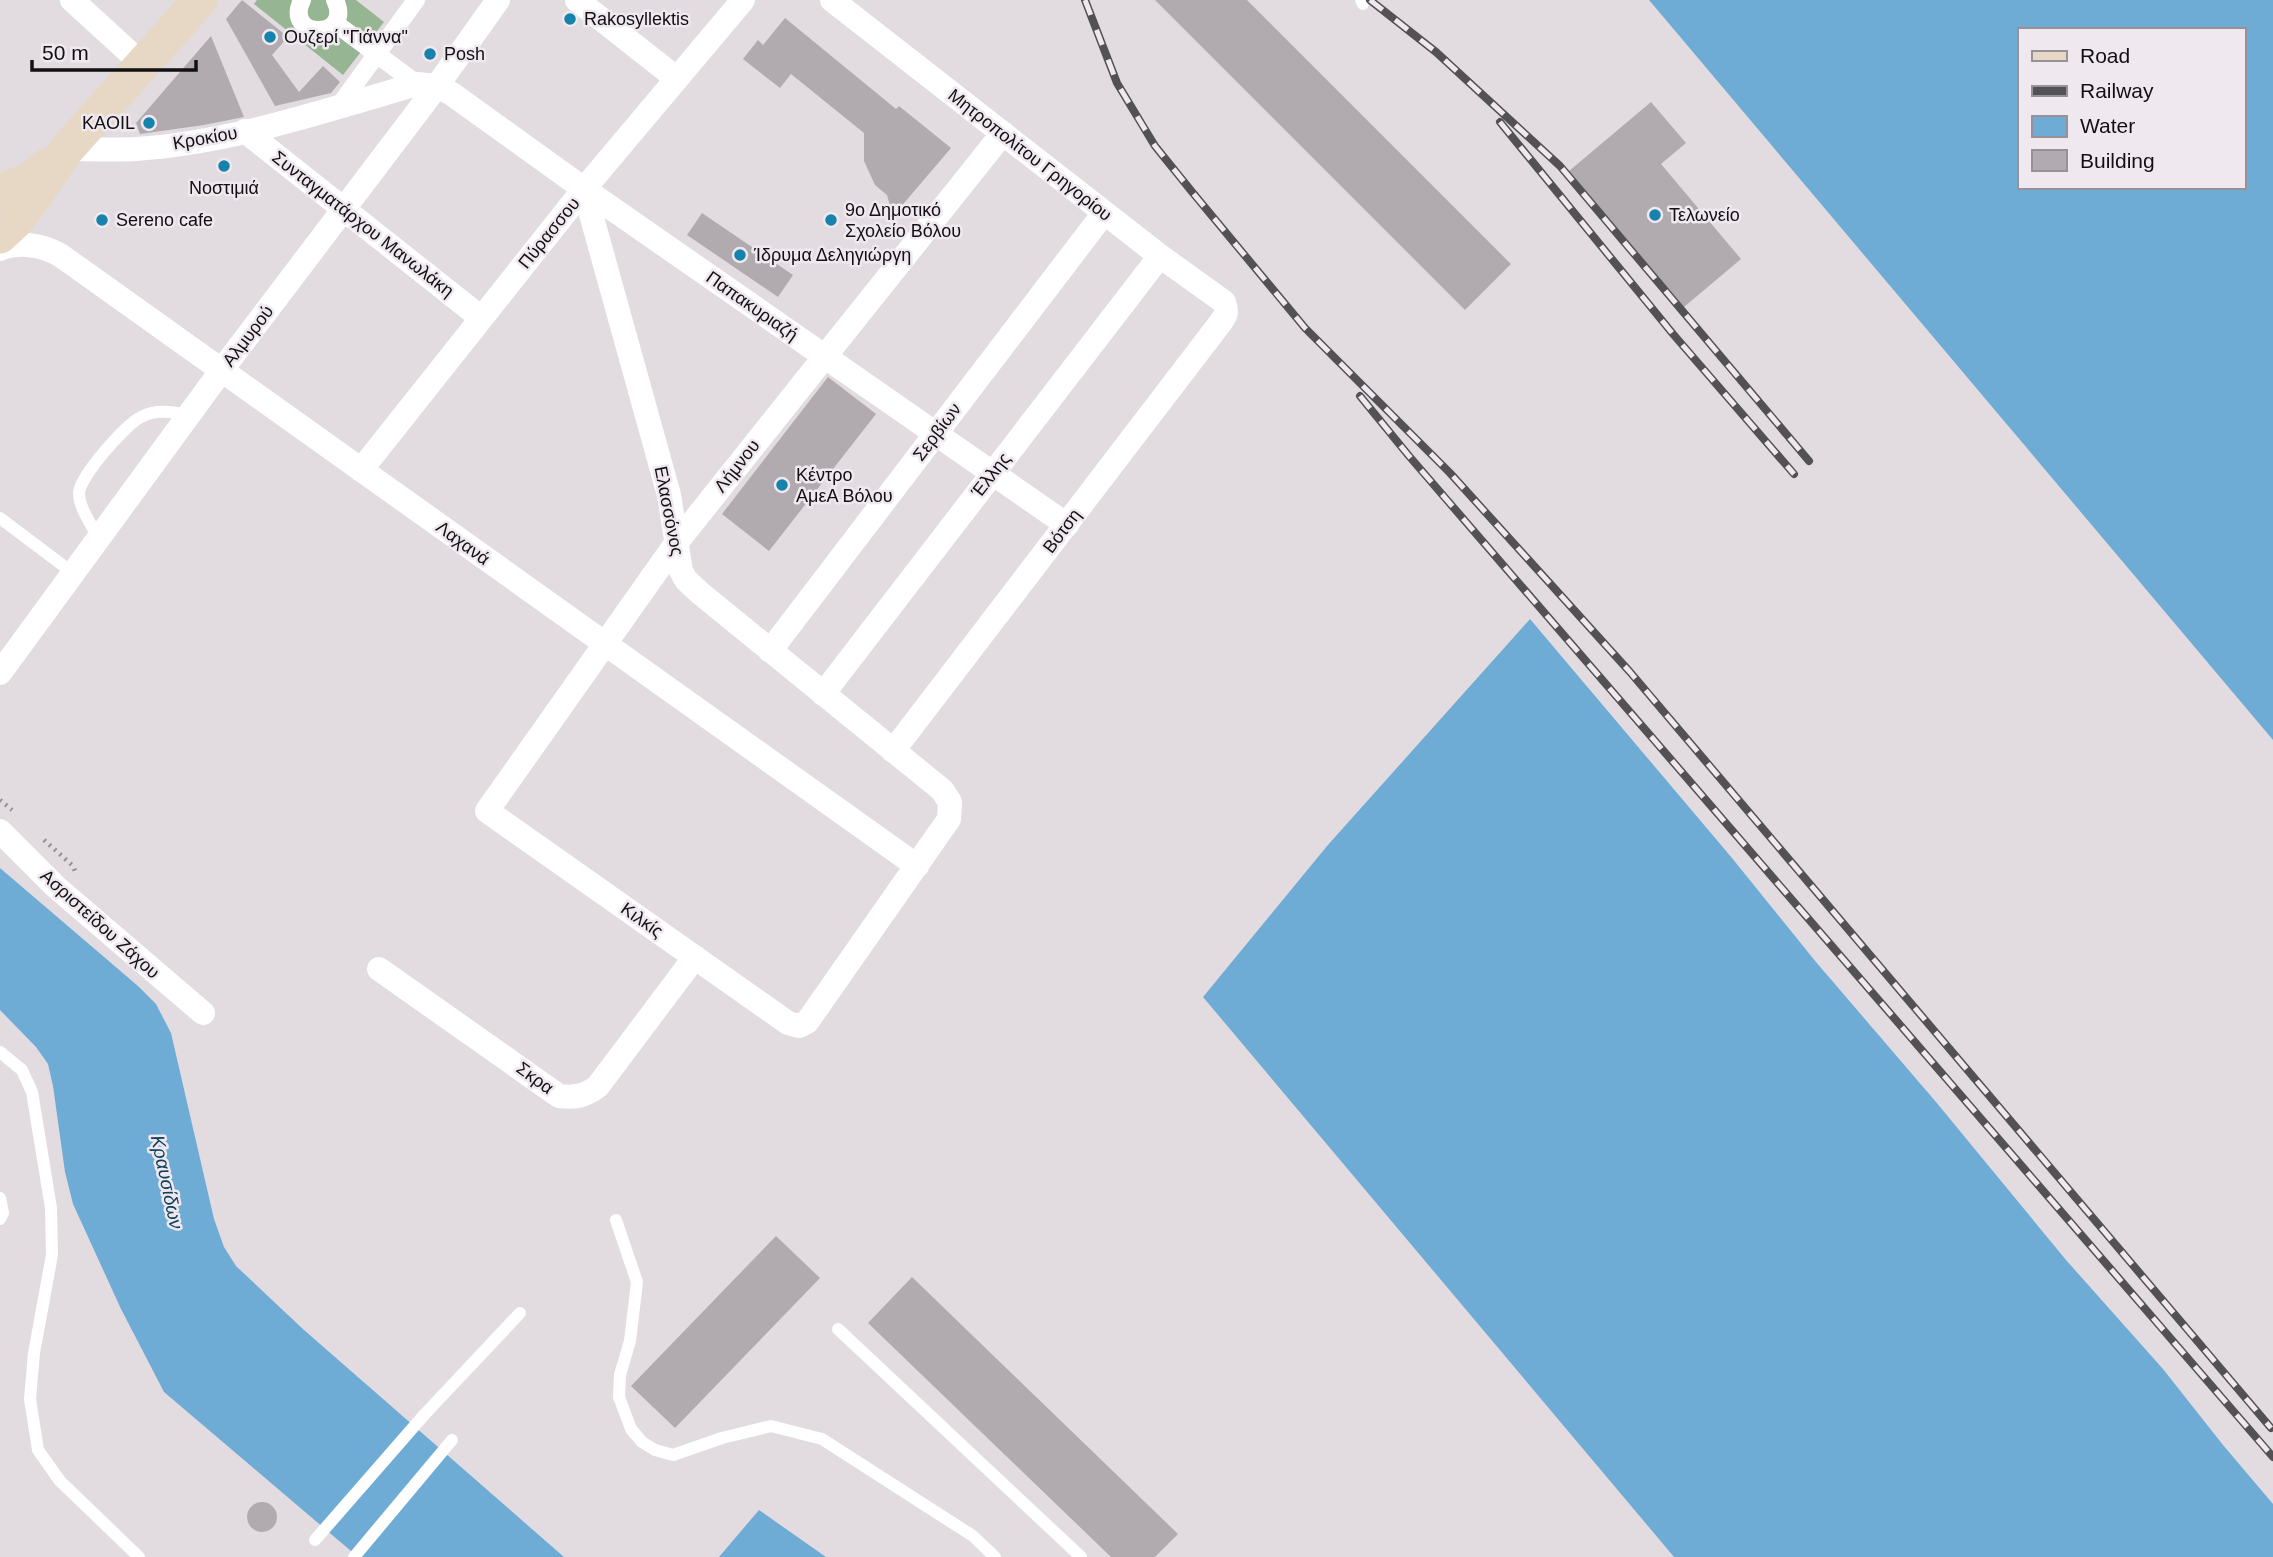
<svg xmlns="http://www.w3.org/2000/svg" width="2273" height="1557" font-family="Helvetica,sans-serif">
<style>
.green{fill:#96b593}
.water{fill:#6facd5;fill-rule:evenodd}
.building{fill:#b1abb0}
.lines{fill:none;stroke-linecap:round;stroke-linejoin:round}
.path{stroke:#938e92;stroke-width:4.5;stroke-dasharray:2 5;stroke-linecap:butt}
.service{stroke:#fff;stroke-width:12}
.pedestrian{stroke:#fff;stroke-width:18}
.minor{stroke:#fff;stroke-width:24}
.secondary{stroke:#e6d8c4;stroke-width:35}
.rail-casing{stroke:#545154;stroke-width:8}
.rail{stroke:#efe9ef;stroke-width:5;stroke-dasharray:16;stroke-linecap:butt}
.poi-dot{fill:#1782ab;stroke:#efe9ef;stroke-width:2.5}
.labels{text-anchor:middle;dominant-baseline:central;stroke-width:5;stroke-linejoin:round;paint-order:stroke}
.poi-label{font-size:18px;fill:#121012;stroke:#efe9ef;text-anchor:start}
.street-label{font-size:18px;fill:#121012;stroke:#efe9ef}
.water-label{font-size:19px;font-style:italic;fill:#0e405c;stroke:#efe9ef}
</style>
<rect width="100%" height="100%" fill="#e2dce1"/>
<path class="green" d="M257 0H356L384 22 343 75 254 4Z"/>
<path class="water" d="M1649 0H2273V740ZM2019 30H2243V187H2019Z
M1530 619 1732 858 1816 962 1936 1102 2066 1260 2163 1369 2223 1445 2273 1504V1557H1674L1203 997 1327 846Z
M0 868 138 986 156 1004 171 1033 214 1219 224 1247 236 1266 304 1330 564 1557H358L164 1392 121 1309 73 1204 65 1172 53 1086 48 1064 36 1047 0 1010Z
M759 1510 826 1557H719Z"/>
<path class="building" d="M242 0 288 37 272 55 299 92 323 66 340 82 331 93 275 106 226 19Z
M1155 0H1247L1511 264 1465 310Z
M785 18 896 109 899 106 951 148 893 216 887 195 875 185 864 161V133L791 74 780 88 743 59 758 40 763 45Z
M211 36 244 117 204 125 140 134 136 123Z
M1651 102 1686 143 1661 164 1741 259 1684 307 1569 171Z
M702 213 793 275 778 297 687 235Z
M828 377 876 414 769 551 722 514Z
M776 1236 820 1278 675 1428 631 1386Z
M912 1277 1178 1534 1155 1557H1111L868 1323Z
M247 1517a15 15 0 1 1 30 0a15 15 0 1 1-30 0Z"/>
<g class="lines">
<path class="path" d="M0 800 12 810
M44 840 73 866 75 871 72 873"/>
<path class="service" d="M1361 0 1363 4
M0 518 73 573
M98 538C92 525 79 508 79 493 80 476 125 425 141 417 156 409 172 412 189 415
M0 1052 22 1070 32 1092 51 1208 52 1255 34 1353 30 1399 38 1450 60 1481 139 1557
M0 1198 3 1213 0 1219
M616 1220 637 1282 630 1341 620 1375 619 1397 631 1429 642 1442 655 1450 673 1455 722 1438 771 1426 822 1439 973 1536 995 1557
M838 1329 1081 1557
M315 1540 424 1415 520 1313
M354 1557 452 1440"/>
<path class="pedestrian" d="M302 0C283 40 354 40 335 0
M335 23 417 84
M339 106 416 0"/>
<path class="minor" d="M72 0 142 64
M577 0 676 78
M832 0 1160 256 1224 302C1227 311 1227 314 1221 322L893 751
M245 131 480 317
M67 149C90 149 114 150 136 149 230 143 327 110 417 84L437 86 452 94 584 189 1067 525
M584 189 669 495 681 571 686 580 700 593 942 790 950 802 949 819 812 1015 807 1022 799 1026 788 1023 487 811 677 542 1003 133
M0 249C19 241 42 245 60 255L917 866
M361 470 584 189 743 0
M770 651 1104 213
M0 673 221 371 437 86 498 0
M823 694 1160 256
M0 831 56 887 203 1013
M379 969 559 1096C576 1098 585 1096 598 1086L695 957"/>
<path class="secondary" d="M0 192 31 179 48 165
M0 236 15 222 35 196 67 149 200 0"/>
<defs>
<path id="rail" d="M1085 0 1117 83 1155 146 1193 193 1305 328 1450 473 1630 672 2271 1428
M1370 0 1436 52 1560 166 1809 461
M1500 122 1673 334 1794 474
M1360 396 1409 456 2273 1457"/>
</defs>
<use href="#rail" class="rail-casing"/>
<use href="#rail" class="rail"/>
</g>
<g class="poi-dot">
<circle cx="570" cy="19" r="7"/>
<circle cx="270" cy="37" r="7"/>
<circle cx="430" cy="54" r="7"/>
<circle cx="149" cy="123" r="7"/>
<circle cx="224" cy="166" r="7"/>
<circle cx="1655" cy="215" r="7"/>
<circle cx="102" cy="220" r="7"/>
<circle cx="831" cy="220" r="7"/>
<circle cx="740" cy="255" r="7"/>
<circle cx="782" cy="485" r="7"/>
</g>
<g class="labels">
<g class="poi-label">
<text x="584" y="19">Rakosyllektis</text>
<text x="284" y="37">Ουζερί "Γιάννα"</text>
<text x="444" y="54">Posh</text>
<text x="135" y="123" text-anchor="end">KAOIL</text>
<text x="224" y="188" text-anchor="middle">Νοστιμιά</text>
<text x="845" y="210">9ο Δημοτικό<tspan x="845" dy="21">Σχολείο Βόλου</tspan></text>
<text x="1669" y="215">Τελωνείο</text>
<text x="116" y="220">Sereno cafe</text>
<text x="754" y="255">Ίδρυμα Δεληγιώργη</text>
<text x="796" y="475">Κέντρο<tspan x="796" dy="21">ΑμεΑ Βόλου</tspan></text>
</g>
<g class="street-label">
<text transform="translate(205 138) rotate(-10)">Κροκίου</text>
<text transform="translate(1030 155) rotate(38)">Μητροπολίτου Γρηγορίου</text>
<text transform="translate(363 224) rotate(38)">Συνταγματάρχου Μανωλάκη</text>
<text transform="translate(549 233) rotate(-51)">Πύρασσου</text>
<text transform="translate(752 306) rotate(35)">Παπακυριαζή</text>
<text transform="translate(248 336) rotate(-53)">Αλμυρού</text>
<text transform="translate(937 432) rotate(-53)">Σερβίων</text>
<text transform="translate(737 466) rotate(-52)">Λήμνου</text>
<text transform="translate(991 475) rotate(-52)">Έλλης</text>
<text transform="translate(669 511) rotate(79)">Ελασσόνος</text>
<text transform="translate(1062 531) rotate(-53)">Βότση</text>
<text transform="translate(463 543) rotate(36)">Λαχανά</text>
<text transform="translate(642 920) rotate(35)">Κιλκίς</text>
<text transform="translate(100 924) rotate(42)">Ασριστείδου Ζάχου</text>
<text transform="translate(535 1078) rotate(36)">Σκρα</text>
</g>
<g class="water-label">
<text transform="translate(167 1182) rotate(78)">Κραυσίδων</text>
</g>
</g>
<rect x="2018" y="28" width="228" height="161" fill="#efe9ef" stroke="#979297" stroke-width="2"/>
<rect x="2032" y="51" width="35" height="10" fill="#e6d8c4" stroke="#979297" stroke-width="2"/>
<text x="2080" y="63" font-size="21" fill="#121012">Road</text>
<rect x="2032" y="86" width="35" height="10" fill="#545154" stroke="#979297" stroke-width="2"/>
<text x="2080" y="98" font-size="21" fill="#121012">Railway</text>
<rect x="2032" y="116" width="35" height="21" fill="#6facd5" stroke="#979297" stroke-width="2"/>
<text x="2080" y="133" font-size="21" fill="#121012">Water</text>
<rect x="2032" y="150" width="35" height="21" fill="#b1abb0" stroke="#979297" stroke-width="2"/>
<text x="2080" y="168" font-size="21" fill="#121012">Building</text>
<path d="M32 60v10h164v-10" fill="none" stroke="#121012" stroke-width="3.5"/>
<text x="42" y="60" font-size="21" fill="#121012" stroke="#efe9ef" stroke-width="5" paint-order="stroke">50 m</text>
</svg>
